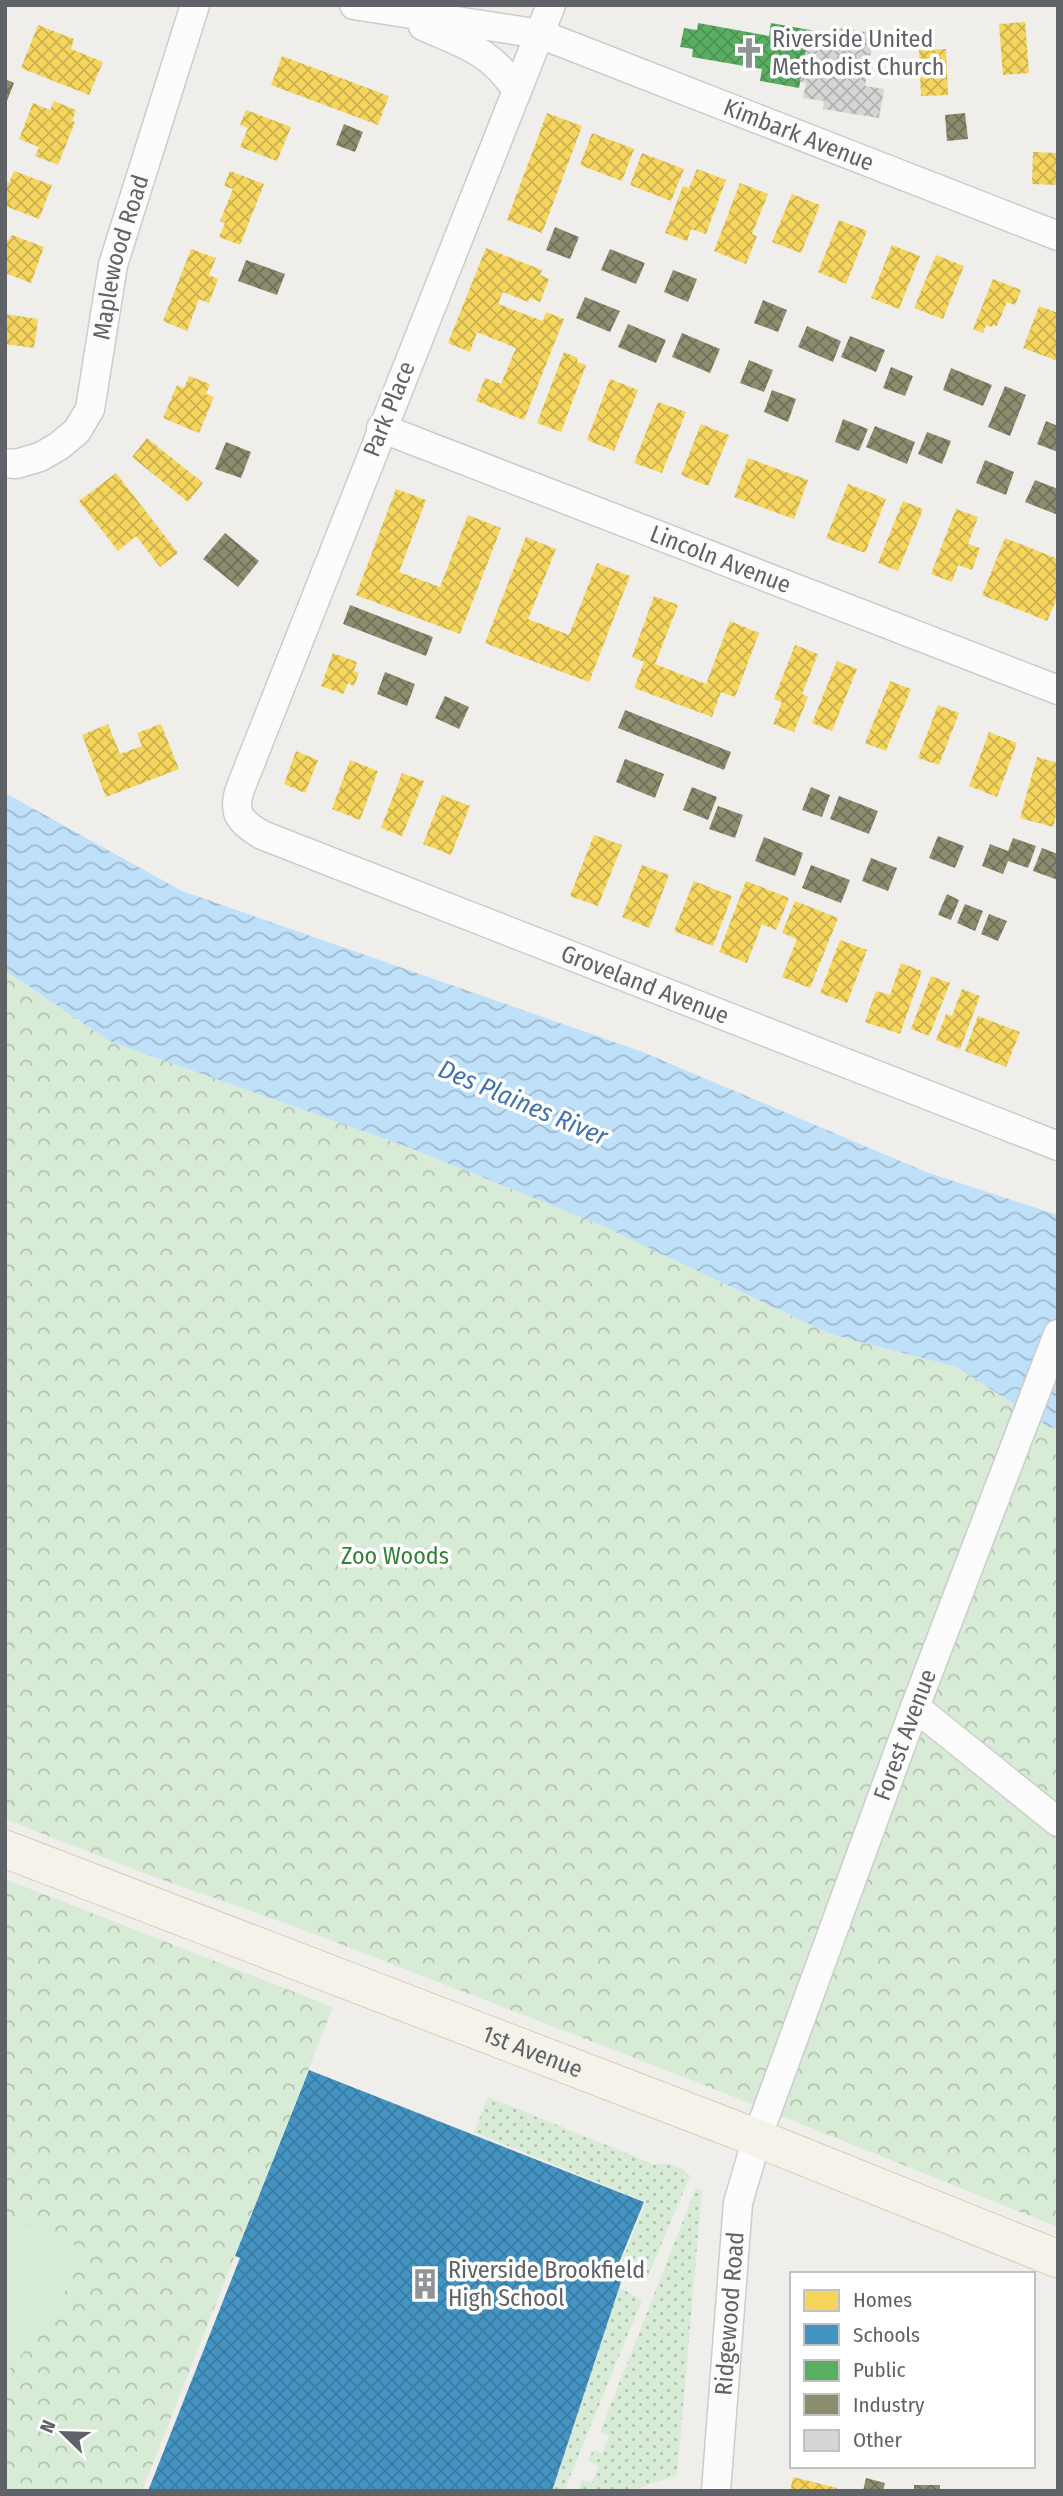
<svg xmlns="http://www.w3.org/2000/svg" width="1063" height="2496" font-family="'Fira Sans Condensed',sans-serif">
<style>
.grass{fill:url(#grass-dots)}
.park{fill:url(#park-crowns)}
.pitch{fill:#d8ebd6}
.water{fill:url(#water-waves)}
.homes{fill:url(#homes-cross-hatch)}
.schools{fill:url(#schools-cross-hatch)}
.public{fill:url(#public-cross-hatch)}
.industry{fill:url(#industry-cross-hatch)}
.building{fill:url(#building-cross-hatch)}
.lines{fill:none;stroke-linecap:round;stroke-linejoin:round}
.minor-casing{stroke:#cbcccc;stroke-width:31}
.major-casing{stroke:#d7ceb8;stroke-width:39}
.minor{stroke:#fdfcfc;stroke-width:28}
.major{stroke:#f4f2e9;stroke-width:37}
.labels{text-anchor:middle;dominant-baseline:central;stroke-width:7;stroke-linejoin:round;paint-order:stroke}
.poi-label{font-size:24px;fill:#5f6368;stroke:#fff;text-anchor:start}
.street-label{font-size:24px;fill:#5f6368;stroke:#fff}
.park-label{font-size:24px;fill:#348238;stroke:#fff}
.water-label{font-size:26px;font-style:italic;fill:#4174aa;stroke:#fff}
</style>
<defs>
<pattern id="grass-dots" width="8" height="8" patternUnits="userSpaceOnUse" patternTransform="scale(1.75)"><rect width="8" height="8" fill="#d8ebd6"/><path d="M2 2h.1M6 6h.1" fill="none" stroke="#b2c2b1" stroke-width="1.8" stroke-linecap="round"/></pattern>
<pattern id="park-crowns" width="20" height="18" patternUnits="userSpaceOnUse" patternTransform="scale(1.75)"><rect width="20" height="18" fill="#d8ebd6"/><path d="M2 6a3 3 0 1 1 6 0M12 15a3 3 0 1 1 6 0" fill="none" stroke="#b2c2b1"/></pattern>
<pattern id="water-waves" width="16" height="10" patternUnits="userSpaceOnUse" patternTransform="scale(1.75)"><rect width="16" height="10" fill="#bfe0f9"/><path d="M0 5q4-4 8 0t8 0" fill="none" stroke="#9eb9cd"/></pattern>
<pattern id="homes-cross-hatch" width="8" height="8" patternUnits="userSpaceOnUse" patternTransform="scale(1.75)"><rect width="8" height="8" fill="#f6d55c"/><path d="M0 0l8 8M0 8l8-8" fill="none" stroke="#cab050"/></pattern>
<pattern id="schools-cross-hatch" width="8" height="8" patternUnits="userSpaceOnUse" patternTransform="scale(1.75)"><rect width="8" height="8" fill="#4393c3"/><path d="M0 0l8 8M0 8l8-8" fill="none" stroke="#3b7ca2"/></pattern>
<pattern id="public-cross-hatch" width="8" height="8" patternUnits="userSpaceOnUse" patternTransform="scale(1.75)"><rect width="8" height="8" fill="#5aae61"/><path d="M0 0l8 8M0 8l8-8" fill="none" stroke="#4e9154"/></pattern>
<pattern id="industry-cross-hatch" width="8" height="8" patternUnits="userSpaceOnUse" patternTransform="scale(1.75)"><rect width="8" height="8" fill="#8c8c6e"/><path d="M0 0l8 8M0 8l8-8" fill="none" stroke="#70705a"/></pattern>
<pattern id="building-cross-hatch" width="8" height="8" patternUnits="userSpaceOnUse" patternTransform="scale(1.75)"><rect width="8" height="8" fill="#d6d5d3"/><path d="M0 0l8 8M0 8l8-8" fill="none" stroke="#b1b0af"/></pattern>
</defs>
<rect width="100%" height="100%" fill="#efeeea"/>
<path class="grass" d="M488 2097 653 2164C668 2163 679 2164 690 2176L645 2283 618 2270 646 2202 474 2132Z
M696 2188 702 2190 677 2475 630 2491H578L582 2480 592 2483 599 2466 588 2461 593 2450 602 2453 609 2436 600 2432Z
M619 2287 642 2300 564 2491H552Z"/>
<path class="park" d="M5 970 109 1041 408 1147 605 1227 830 1334 957 1367 1049 1427 1058 1428V2227L694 2081 296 1927 146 1874 5 1819Z
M5 1879 333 2007 142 2491H5Z"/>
<path class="pitch" d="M5 2216 85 2249C67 2296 39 2337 5 2374Z"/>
<path class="water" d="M5 793 182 891 640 1051 926 1172 1058 1215V1428L1049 1427 957 1367 830 1334 605 1227 408 1147 109 1041 5 970Z"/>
<path class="homes" d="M1025 22 1029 73 1003 75 999 24Z
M38 25 74 39 71 49 103 62 89 95 21 68Z
M946 49 948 95 921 96 919 50Z
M282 56 389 96 378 125 271 85Z
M54 101 76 110 72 121 75 122 58 165 35 156 39 147 19 139 33 103 50 110Z
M246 110 291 127 277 161 240 147 248 128 240 125Z
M547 113 582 126 542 233 507 220Z
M592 133 634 149 622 181 580 165Z
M1033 152 1058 153V185L1032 184Z
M642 153 684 169 671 201 630 185Z
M697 169 726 180 706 234 691 229 687 241 665 233 683 186 689 188Z
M14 171 52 185 39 219 5 206V181L9 183Z
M230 171 264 184 240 245 219 237 225 223 220 221 233 189 224 186Z
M740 183 768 194 752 234 757 236 746 264 714 251Z
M792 194 820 205 801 253 772 242Z
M839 220 867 231 846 284 818 272Z
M12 235 44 247 31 283 5 273V239L8 240Z
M892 245 920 256 899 309 871 298Z
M486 248 542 270 540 275 549 279 540 302 530 298 528 302 503 292 498 304 543 321 546 312 564 319 524 420 476 401 485 378 501 384 516 348 477 332 470 352 448 343Z
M191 249 216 258 209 275 218 279 209 303 199 299 187 331 163 321Z
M936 255 964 266 943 319 914 308Z
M993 279 1021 290 1015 305 1007 302 997 326 993 325 992 327 986 325 983 333 973 329Z
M1039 306 1058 313V352L1055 360 1023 348Z
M5 314 38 319 34 348 5 344Z
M564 352 578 358 577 362 586 365 561 432 537 423Z
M189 376 210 384 206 394 214 397 199 433 163 418 177 385 184 388Z
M610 379 638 390 614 451 587 440Z
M658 402 686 412 662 473 634 463Z
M701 424 729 435 708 486 681 475Z
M147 438 203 483 188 502 132 457Z
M748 458 808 480 794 519 734 497Z
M116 473 178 553 160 567 136 536 118 551 79 501Z
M848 484 886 499 865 553 826 538Z
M396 489 426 500 399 572 440 587 468 515 501 528 460 634 356 595Z
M903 501 923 509 898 571 878 563Z
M956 509 978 517 968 544 980 548 972 570 958 565 952 582 931 574Z
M526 537 556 549 528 619 569 635 597 563 630 576 589 682 485 643Z
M1005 538 1058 559V596L1047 621 982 595Z
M654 596 678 605 655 664 706 684 730 621 759 633 735 697 721 692 712 717 634 688 644 662 632 657Z
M795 645 818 654 802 694 808 697 794 732 773 724 782 702 774 699Z
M333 653 357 662 354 671 359 673 354 686 348 683 343 694 321 686Z
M837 661 857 669 832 731 812 723Z
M890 681 911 689 886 751 865 743Z
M938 705 959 713 939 765 918 758Z
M108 724 120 754 142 746 137 733 161 724 179 769 106 797 82 735Z
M989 732 1017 743 997 797 969 786Z
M296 751 318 760 305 793 284 784Z
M1037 757 1058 763V808L1053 827 1020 818Z
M350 760 378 771 360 820 332 809Z
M402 773 424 781 402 836 381 828Z
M442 795 470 806 451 855 423 844Z
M594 835 622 845 598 906 570 896Z
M642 865 669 875 649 928 622 917Z
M694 881 732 896 713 946 674 931Z
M746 881 789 898 776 930 762 924 747 963 719 952Z
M795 901 838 918 810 988 782 977 797 939 782 933Z
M840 940 867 950 847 1003 820 993Z
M901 963 922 971 900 1034 865 1022 876 991 890 995Z
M931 976 950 983 929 1036 911 1029Z
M962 989 980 996 960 1049 936 1040 946 1014 952 1016Z
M978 1016 1020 1032 1006 1067 965 1051Z
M793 2477 837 2488 836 2491H790Z"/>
<path class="schools" d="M309 2070 644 2202 616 2270 624 2273 552 2491H148L240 2258 235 2256Z"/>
<path class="public" d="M698 23 769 36 771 23 810 30 799 88 760 81 762 69 692 57 693 49 680 47 684 28 697 30Z"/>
<path class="industry" d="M5 79 14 83 5 106Z
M965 113 968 139 947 141 945 115Z
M344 124 363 132 355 152 336 145Z
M555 227 579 237 570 259 546 250Z
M610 249 645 263 636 284 601 270Z
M246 260 285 274 277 295 238 281Z
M673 270 697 279 688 302 664 292Z
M585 297 620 311 610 332 576 318Z
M763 300 787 310 778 332 754 323Z
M628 324 666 340 656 363 618 347Z
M807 326 841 341 833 362 798 347Z
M682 333 720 349 710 373 672 357Z
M850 336 885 350 876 372 841 357Z
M749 360 773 370 764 392 740 383Z
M891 367 913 376 905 396 883 388Z
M951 368 992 385 983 406 943 390Z
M1005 386 1026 395 1010 436 988 427Z
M772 390 796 399 788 422 764 412Z
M843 419 868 429 859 451 835 442Z
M1046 421 1058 426V452L1037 444Z
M875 426 915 442 907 464 866 447Z
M927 432 951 441 942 464 918 454Z
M226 442 251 452 241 478 215 469Z
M985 460 1014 472 1006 495 976 483Z
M1035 480 1058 489V515L1025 502Z
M225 533 259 561 238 587 203 559Z
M350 605 433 637 426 656 343 624Z
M385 672 415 684 407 706 377 694Z
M445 696 469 707 459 729 435 718Z
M625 710 731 752 724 770 618 728Z
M625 759 664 774 655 798 616 782Z
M692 787 717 797 708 820 683 810Z
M811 787 830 795 822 817 802 810Z
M839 796 878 811 869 834 830 819Z
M718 806 743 815 735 838 709 829Z
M938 836 964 846 955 868 929 858Z
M764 837 803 853 795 876 755 861Z
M1013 838 1036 846 1028 868 1008 861 1003 874 982 866 990 844 1008 851Z
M1042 848 1058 854V880L1033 871Z
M871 858 897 868 888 891 862 881Z
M811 865 850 880 841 903 802 888Z
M947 894 959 900 951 920 938 915Z
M965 904 983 911 975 931 957 923Z
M989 914 1007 921 998 941 981 934Z
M866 2478 885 2483 883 2491H863Z
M914 2485H940V2491H914Z"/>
<path class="building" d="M838 28 874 33 865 86 884 89 879 118 823 109 824 101 803 98 806 83 800 82 810 30 837 34Z"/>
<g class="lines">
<defs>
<g id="minor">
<path id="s1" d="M354 5 540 34 1058 236"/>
<path id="s2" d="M551 5 242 784C231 811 238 821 262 835L1058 1146"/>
<path d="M423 26C464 44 492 51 517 91"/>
<path id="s3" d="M381 428 1058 690"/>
<path id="s4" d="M5 463 16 464 40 457 59 446 77 431 90 409 113 265 195 5"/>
<path d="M915 1707 1058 1822"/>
<path id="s5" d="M716 2491 738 2203 757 2138 915 1707 1058 1334"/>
</g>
<g id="major">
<path id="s6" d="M5 1849 757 2138 1058 2259"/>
</g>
</defs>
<use href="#minor" class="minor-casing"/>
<use href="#major" class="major-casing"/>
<use href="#minor" class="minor"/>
<use href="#major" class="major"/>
</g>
<defs>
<symbol id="church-bare" viewBox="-9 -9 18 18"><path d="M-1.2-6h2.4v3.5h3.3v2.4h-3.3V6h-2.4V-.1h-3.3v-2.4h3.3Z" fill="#919496" stroke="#fff" stroke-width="2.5" paint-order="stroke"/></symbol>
<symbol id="building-bare" viewBox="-9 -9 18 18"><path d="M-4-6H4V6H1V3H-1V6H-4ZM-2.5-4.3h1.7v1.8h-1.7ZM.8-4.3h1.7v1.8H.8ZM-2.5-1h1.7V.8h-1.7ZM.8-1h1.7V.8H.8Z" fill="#919496" stroke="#fff" stroke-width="2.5" paint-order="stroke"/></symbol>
</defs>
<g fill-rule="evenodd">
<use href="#church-bare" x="727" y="31" width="44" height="44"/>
<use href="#building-bare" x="403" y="2262" width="44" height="44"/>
</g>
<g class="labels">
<g class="poi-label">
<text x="772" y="39">Riverside United<tspan x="772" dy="28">Methodist Church</tspan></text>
<text x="448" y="2270">Riverside Brookfield<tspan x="448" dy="28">High School</tspan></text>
</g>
<g class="street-label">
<text stroke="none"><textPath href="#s1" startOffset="466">Kimbark Avenue</textPath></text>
<text stroke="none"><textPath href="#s4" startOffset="262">Maplewood Road</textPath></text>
<text transform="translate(389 409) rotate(-68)">Park Place</text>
<text stroke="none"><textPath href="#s3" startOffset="364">Lincoln Avenue</textPath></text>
<text stroke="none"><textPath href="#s2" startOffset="1312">Groveland Avenue</textPath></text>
<text stroke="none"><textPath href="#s5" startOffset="786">Forest Avenue</textPath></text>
<text stroke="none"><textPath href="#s6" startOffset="565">1st Avenue</textPath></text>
<text stroke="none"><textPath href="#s5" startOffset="178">Ridgewood Road</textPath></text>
</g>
<g class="park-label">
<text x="395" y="1556">Zoo Woods</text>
</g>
<g class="water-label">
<text transform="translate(523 1103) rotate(23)">Des Plaines River</text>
</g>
</g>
<rect width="1063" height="2496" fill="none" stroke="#5f6368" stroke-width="14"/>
<rect x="790" y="2272" width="245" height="196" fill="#ffffff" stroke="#bfc1c3" stroke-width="2"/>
<rect x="804" y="2290" width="35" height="21" fill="#f6d55c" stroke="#bfc1c3" stroke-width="2"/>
<text x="853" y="2307" font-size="21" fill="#5f6368">Homes</text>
<rect x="804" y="2324" width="35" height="21" fill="#4393c3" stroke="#bfc1c3" stroke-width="2"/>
<text x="853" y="2342" font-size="21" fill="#5f6368">Schools</text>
<rect x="804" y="2360" width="35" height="21" fill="#5aae61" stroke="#bfc1c3" stroke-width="2"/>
<text x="853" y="2377" font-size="21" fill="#5f6368">Public</text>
<rect x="804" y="2394" width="35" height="21" fill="#8c8c6e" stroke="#bfc1c3" stroke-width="2"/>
<text x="853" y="2412" font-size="21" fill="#5f6368">Industry</text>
<rect x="804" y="2430" width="35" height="21" fill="#d6d5d3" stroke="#bfc1c3" stroke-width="2"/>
<text x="853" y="2447" font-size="21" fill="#5f6368">Other</text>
<g transform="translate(63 2433) rotate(293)" stroke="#ffffff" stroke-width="5" paint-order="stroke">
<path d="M0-5L12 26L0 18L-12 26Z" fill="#5f6368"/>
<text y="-10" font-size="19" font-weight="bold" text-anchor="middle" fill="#5f6368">N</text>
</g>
</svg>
